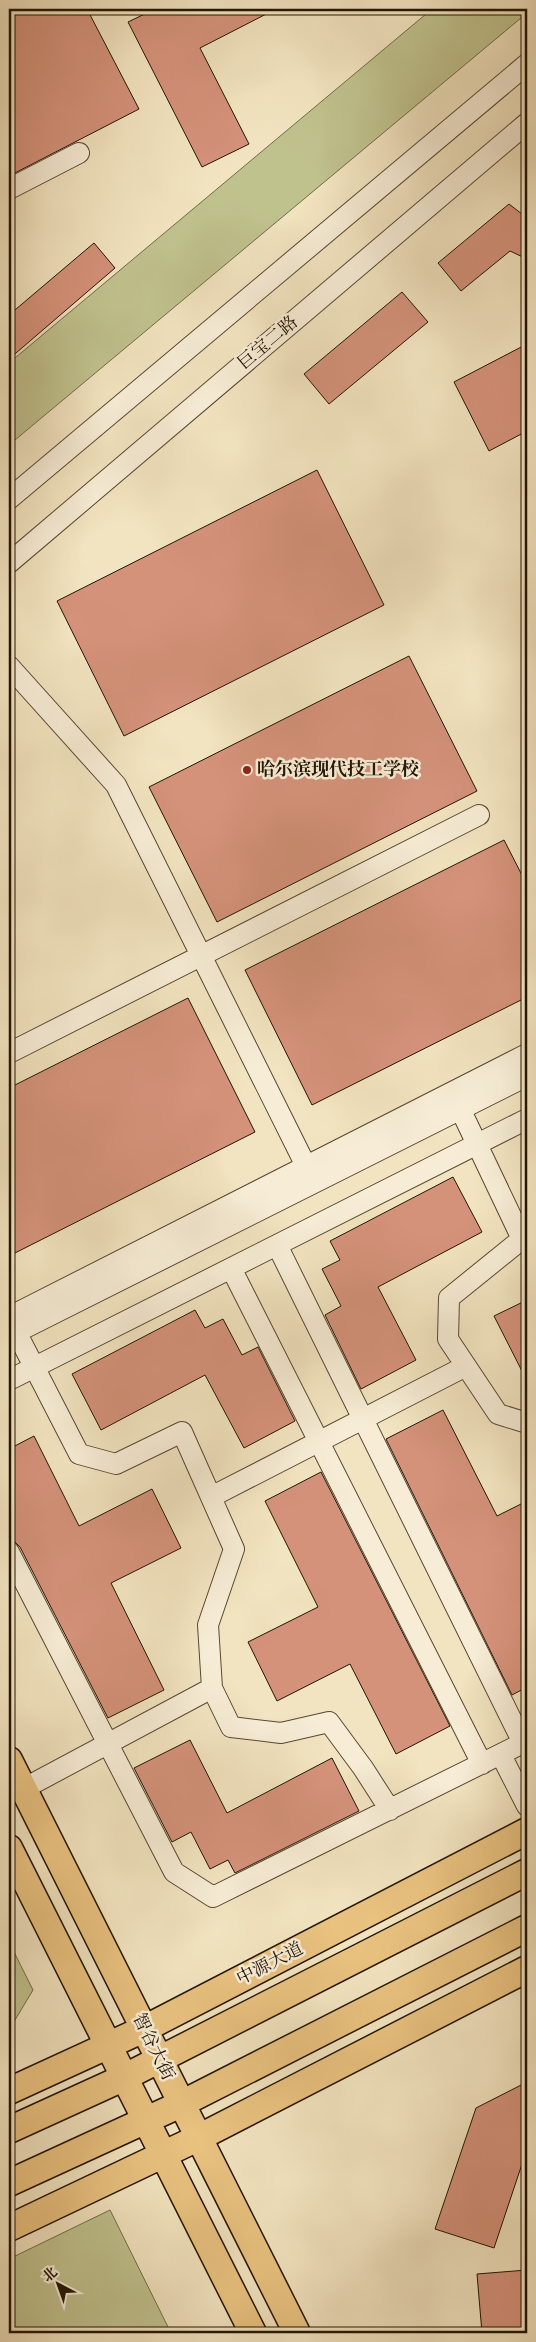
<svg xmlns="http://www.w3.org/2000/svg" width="536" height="2342" font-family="'Old Standard TT','Noto Serif SC',serif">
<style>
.green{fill:#c0c28e;stroke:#726b48}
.building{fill:#d4927a;stroke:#231403}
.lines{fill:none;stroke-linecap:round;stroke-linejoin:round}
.minor-casing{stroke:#574832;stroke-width:22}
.major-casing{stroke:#231403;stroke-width:29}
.minor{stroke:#f7edd6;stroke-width:20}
.major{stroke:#e9c280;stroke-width:26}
.poi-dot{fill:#8f2418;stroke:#f7edd6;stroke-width:2}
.labels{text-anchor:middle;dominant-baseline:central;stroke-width:5;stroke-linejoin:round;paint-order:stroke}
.street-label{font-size:18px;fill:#231403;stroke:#f7edd6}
.poi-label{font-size:18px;font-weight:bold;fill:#231403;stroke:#f7edd6;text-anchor:start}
</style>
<rect width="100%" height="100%" fill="#f2e4c0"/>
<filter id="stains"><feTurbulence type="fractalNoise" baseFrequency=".004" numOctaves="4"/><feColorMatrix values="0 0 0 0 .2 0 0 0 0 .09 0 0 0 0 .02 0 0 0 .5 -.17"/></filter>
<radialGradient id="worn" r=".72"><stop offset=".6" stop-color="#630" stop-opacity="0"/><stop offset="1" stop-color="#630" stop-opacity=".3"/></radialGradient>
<path class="green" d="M432 9H527V13L9 445V363Z
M9 1942 33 1990 9 2030Z
M110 2210 171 2333H9V2259Z"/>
<path class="building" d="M9 9H87L139 109 9 176Z
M155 9H276L200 48 249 144 202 167 128 22Z
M509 204 527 218V259L510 251 461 291 438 263Z
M94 243 115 268 9 359V315Z
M402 292 428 322 329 404 304 374Z
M527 344V431L489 451 454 382Z
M317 470 384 605 124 736 57 601Z
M409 656 477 791 217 922 149 787Z
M504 840 527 885V997L312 1105 245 970Z
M188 998 255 1132 9 1256V1088Z
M453 1177 482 1232 378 1287 416 1360 361 1389 325 1315 341 1306 322 1269 340 1260 330 1241Z
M527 1300V1381L494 1316Z
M195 1310 205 1328 223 1319 242 1355 258 1347 295 1421 244 1448 205 1375 101 1430 72 1374Z
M443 1410 497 1516 527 1501V1687L512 1695 386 1439Z
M34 1436 79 1526 152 1489 181 1548 111 1583 164 1690 108 1718 20 1547 14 1541 9 1532V1449Z
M321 1472 450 1726 396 1754 350 1664 277 1701 248 1642 318 1607 265 1501Z
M190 1740 227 1813 332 1758 359 1811 235 1873 228 1860 210 1869 191 1832 172 1842 134 1768Z
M527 2082V2149L494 2248 435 2229 476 2108Z
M527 2270V2333H482L477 2274Z"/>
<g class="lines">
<defs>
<path id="minor" d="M9 189 79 153
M9 499 527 64
M9 563 527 123
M9 666 116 785 306 1166
M9 1053 479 815
M455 1098 522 1239 449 1298 448 1339 498 1414 527 1423
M277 1245 523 1743
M231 1268 482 1764
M9 1317 527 1054
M9 1318 79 1454 116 1464 182 1432 234 1549 208 1625 212 1688 231 1727 281 1733 329 1722 363 1768 390 1810
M9 1336 527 1076
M9 1380 527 1119
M211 1497 466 1366
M9 1552 174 1872 213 1897 527 1741
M501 1755 527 1806
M23 1789 212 1688"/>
<path id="major" d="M9 1760 297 2333
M9 1848 253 2333
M9 2091 144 2029 527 1831
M9 2130 123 2078 527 1872
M9 2183 181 2104 527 1928
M9 2228 198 2138 527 1969"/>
</defs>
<use href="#minor" class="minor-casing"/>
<use href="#major" class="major-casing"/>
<use href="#minor" class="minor"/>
<use href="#major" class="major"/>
</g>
<circle class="poi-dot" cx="247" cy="770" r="5"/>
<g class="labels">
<g class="street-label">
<text transform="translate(268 343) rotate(-40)">巨宝二路</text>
<text transform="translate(270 1964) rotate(-27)">中源大道</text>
<text transform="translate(153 2047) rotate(64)">智谷大街</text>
</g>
<g class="poi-label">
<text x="257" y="770">哈尔滨现代技工学校</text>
</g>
</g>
<rect width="536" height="2342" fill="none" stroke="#f2e4c0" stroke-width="30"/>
<rect x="10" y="10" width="516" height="2322" fill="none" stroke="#231403" stroke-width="2.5"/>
<rect x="15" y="15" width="506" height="2312" fill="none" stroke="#231403"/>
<g transform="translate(58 2284) rotate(319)" stroke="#f7edd6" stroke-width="4" paint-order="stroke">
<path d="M0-4L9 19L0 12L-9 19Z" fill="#231403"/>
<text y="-8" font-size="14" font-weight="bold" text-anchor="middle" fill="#231403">北</text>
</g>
<rect width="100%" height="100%" filter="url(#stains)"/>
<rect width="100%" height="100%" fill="url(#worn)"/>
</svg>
